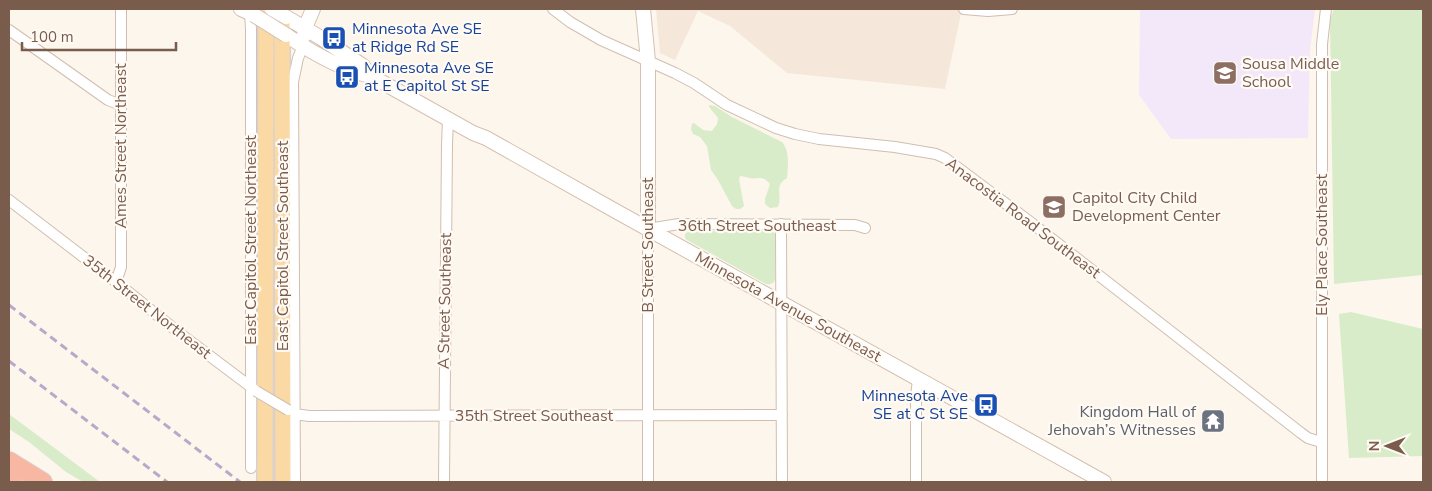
<svg xmlns="http://www.w3.org/2000/svg" width="1432" height="491" font-family="'Nunito Sans',sans-serif">
<style>
.residential{fill:#f5e8da}
.education{fill:#f3e8fa}
.green{fill:#d8ecc9}
.lines{fill:none;stroke-linecap:round;stroke-linejoin:round}
.minor-casing{stroke:#d1beb0;stroke-width:12}
.secondary-casing{stroke:#d6c0b0;stroke-width:16}
.primary-casing{stroke:#dad1cd;stroke-width:18}
.motorway-casing{stroke:#dad1cd;stroke-width:20}
.minor{stroke:#fff;stroke-width:10}
.secondary{stroke:#fff;stroke-width:14}
.primary{stroke:#fbd9a5;stroke-width:15}
.motorway{stroke:#f7b7a3;stroke-width:18}
.rail{stroke:#b9a8c9;stroke-width:3;stroke-dasharray:8 5;stroke-linecap:butt}
.minor-bridge-casing{stroke:#d1beb0;stroke-width:12;stroke-linecap:butt}
.secondary-bridge-casing{stroke:#d6c0b0;stroke-width:16;stroke-linecap:butt}
.minor-bridge{stroke:#fff;stroke-width:10}
.secondary-bridge{stroke:#fff;stroke-width:14}
.labels{text-anchor:middle;dominant-baseline:central;stroke-width:4.5;stroke-linejoin:round;paint-order:stroke}
.transit-label{font-size:16px;fill:#164399;stroke:#fffaf3;text-anchor:start}
.education-label{font-size:16px;fill:#785e54;stroke:#fffaf3;text-anchor:start}
.street-label{font-size:16px;fill:#7a5c4d;stroke:#fffaf3}
.worship-label{font-size:16px;fill:#5b616d;stroke:#fffaf3;text-anchor:end}
</style>
<rect width="100%" height="100%" fill="#fdf6ec"/>
<path class="residential" d="M656 9H962L945 89 787 73 730 26 698 11 675 60 660 53Z"/>
<path class="education" d="M1140 9H1315L1310 51 1308 138 1171 139 1139 95Z"/>
<path class="green" d="M1334 9H1423V275L1334 284 1330 20Z
M709 105 715 106 732 117 782 142C790 151 788 167 787 178 773 187 783 193 778 207L770 208 765 204V199L770 184C762 174 759 180 749 178 746 177 743 176 740 176L739 179 744 206 740 209H736L732 206 718 180 711 170 707 146 700 137 693 134 691 129 692 124 694 123 703 130 712 131 717 124 718 118 709 107Z
M689 231H773L775 234V278C775 283 771 285 766 284L687 240 685 238V234Z
M1351 312 1423 329V456L1349 458 1339 314Z
M9 414 100 482H83L66 472 29 442 9 429Z"/>
<g class="lines">
<defs>
<path id="minor" d="M553 9 570 22 601 40 675 73 694 83 727 105 776 128 795 134 819 139 895 147 936 154 945 158 1029 221 1301 433 1308 438 1321 442
M964 9 988 11 1012 9
M250 13 251 29V468
M9 30 108 100 121 105
M9 200 116 282 178 332 255 390
M781 224 782 482
M116 282 121 267V9
M288 410 295 414 309 416 782 415
M295 482 293 82 298 58 303 46
M444 482 447 144 448 119
M648 482V229L679 224 855 225 865 228
M916 482V396L918 380
M1322 482V44L1326 9"/>
<path id="secondary" d="M241 9 254 15
M643 9 648 61V229
M286 17 321 38 363 66 370 76
M286 35C311 52 341 70 371 76L473 133 486 138 612 209 1104 482
M304 36 305 28 313 9"/>
<path id="primary" d="M282 21 283 482
M265 482 266 9"/>
<path id="motorway" d="M9 461 43 482
M9 480 12 482"/>
</defs>
<use href="#minor" class="minor-casing"/>
<use href="#secondary" class="secondary-casing"/>
<use href="#primary" class="primary-casing"/>
<use href="#motorway" class="motorway-casing"/>
<use href="#minor" class="minor"/>
<use href="#secondary" class="secondary"/>
<use href="#primary" class="primary"/>
<use href="#motorway" class="motorway"/>
<path class="rail" d="M9 305 240 482
M9 361 167 482"/>
<defs>
<path id="minor-bridge" d="M256 391 288 410"/>
<path id="secondary-bridge" d="M272 9 286 17
M254 15 286 35"/>
</defs>
<use href="#minor-bridge" class="minor-bridge-casing"/>
<use href="#secondary-bridge" class="secondary-bridge-casing"/>
<use href="#minor-bridge" class="minor-bridge"/>
<use href="#secondary-bridge" class="secondary-bridge"/>
</g>
<defs>
<symbol id="bus-square" viewBox="-11 -11 22 22"><rect x="-9" y="-9" width="18" height="18" rx="4" fill="#1a4fb4" stroke="#fffaf3"/><path d="M-5-6H5V4H4V6H2V4H-2V6H-4V4H-5ZM-3.5-4V0h7V-4ZM-3.5 1.2v1.5H-2V1.2ZM2 1.2v1.5H3.5V1.2Z" fill="#fff"/></symbol>
<symbol id="school-square" viewBox="-11 -11 22 22"><rect x="-9" y="-9" width="18" height="18" rx="4" fill="#8d6e63" stroke="#fffaf3"/><path d="M0-5L7-2L0 1L-7-2ZM-4 1L0 2.5L4 1V4Q0 6-4 4Z" fill="#fff"/></symbol>
<symbol id="temple-square" viewBox="-11 -11 22 22"><rect x="-9" y="-9" width="18" height="18" rx="4" fill="#6b7280" stroke="#fffaf3"/><path d="M0-6L5-2H3V0L6.5 2.5H4V6H1.5V3h-3V6H-4V2.5H-6.5L-3 0V-2H-5Z" fill="#fff"/></symbol>
</defs>
<g fill-rule="evenodd">
<use href="#bus-square" x="320" y="24" width="28" height="28"/>
<use href="#school-square" x="1211" y="59" width="28" height="28"/>
<use href="#bus-square" x="333" y="63" width="28" height="28"/>
<use href="#school-square" x="1040" y="193" width="28" height="28"/>
<use href="#bus-square" x="972" y="391" width="28" height="28"/>
<use href="#temple-square" x="1199" y="407" width="28" height="28"/>
</g>
<g class="labels">
<g class="transit-label">
<text x="352" y="29">Minnesota Ave SE<tspan x="352" dy="18">at Ridge Rd SE</tspan></text>
<text x="364" y="68">Minnesota Ave SE<tspan x="364" dy="18">at E Capitol St SE</tspan></text>
<text x="968" y="396" text-anchor="end">Minnesota Ave<tspan x="968" dy="18">SE at C St SE</tspan></text>
</g>
<g class="education-label">
<text x="1242" y="64">Sousa Middle<tspan x="1242" dy="18">School</tspan></text>
<text x="1072" y="198">Capitol City Child<tspan x="1072" dy="18">Development Center</tspan></text>
</g>
<g class="street-label">
<text transform="translate(121 146) rotate(-90)">Ames Street Northeast</text>
<text transform="translate(1023 218) rotate(37)">Anacostia Road Southeast</text>
<text x="757" y="226">36th Street Southeast</text>
<text transform="translate(251 240) rotate(-90)">East Capitol Street Northeast</text>
<text transform="translate(648 245) rotate(-90)">B Street Southeast</text>
<text transform="translate(1322 245) rotate(-90)">Ely Place Southeast</text>
<text transform="translate(283 246) rotate(-90)">East Capitol Street Southeast</text>
<text transform="translate(445 301) rotate(-89)">A Street Southeast</text>
<text transform="translate(147 307) rotate(38)">35th Street Northeast</text>
<text transform="translate(788 307) rotate(29)">Minnesota Avenue Southeast</text>
<text x="534" y="416">35th Street Southeast</text>
</g>
<g class="worship-label">
<text x="1196" y="412">Kingdom Hall of<tspan x="1196" dy="18">Jehovah’s Witnesses</tspan></text>
</g>
</g>
<rect width="1432" height="491" fill="none" stroke="#7a5c4d" stroke-width="20"/>
<g transform="translate(1387 446) rotate(270)" stroke="#fffaf3" stroke-width="4" paint-order="stroke">
<path d="M0-4L9 19L0 12L-9 19Z" fill="#7a5c4d"/>
<text y="-8" font-size="14" font-weight="bold" text-anchor="middle" fill="#7a5c4d">N</text>
</g>
<path d="M22 42v8h154v-8" fill="none" stroke="#7a5c4d" stroke-width="2.5"/>
<text x="30" y="42" font-size="15" fill="#7a5c4d" stroke="#fffaf3" stroke-width="4" paint-order="stroke">100 m</text>
</svg>
